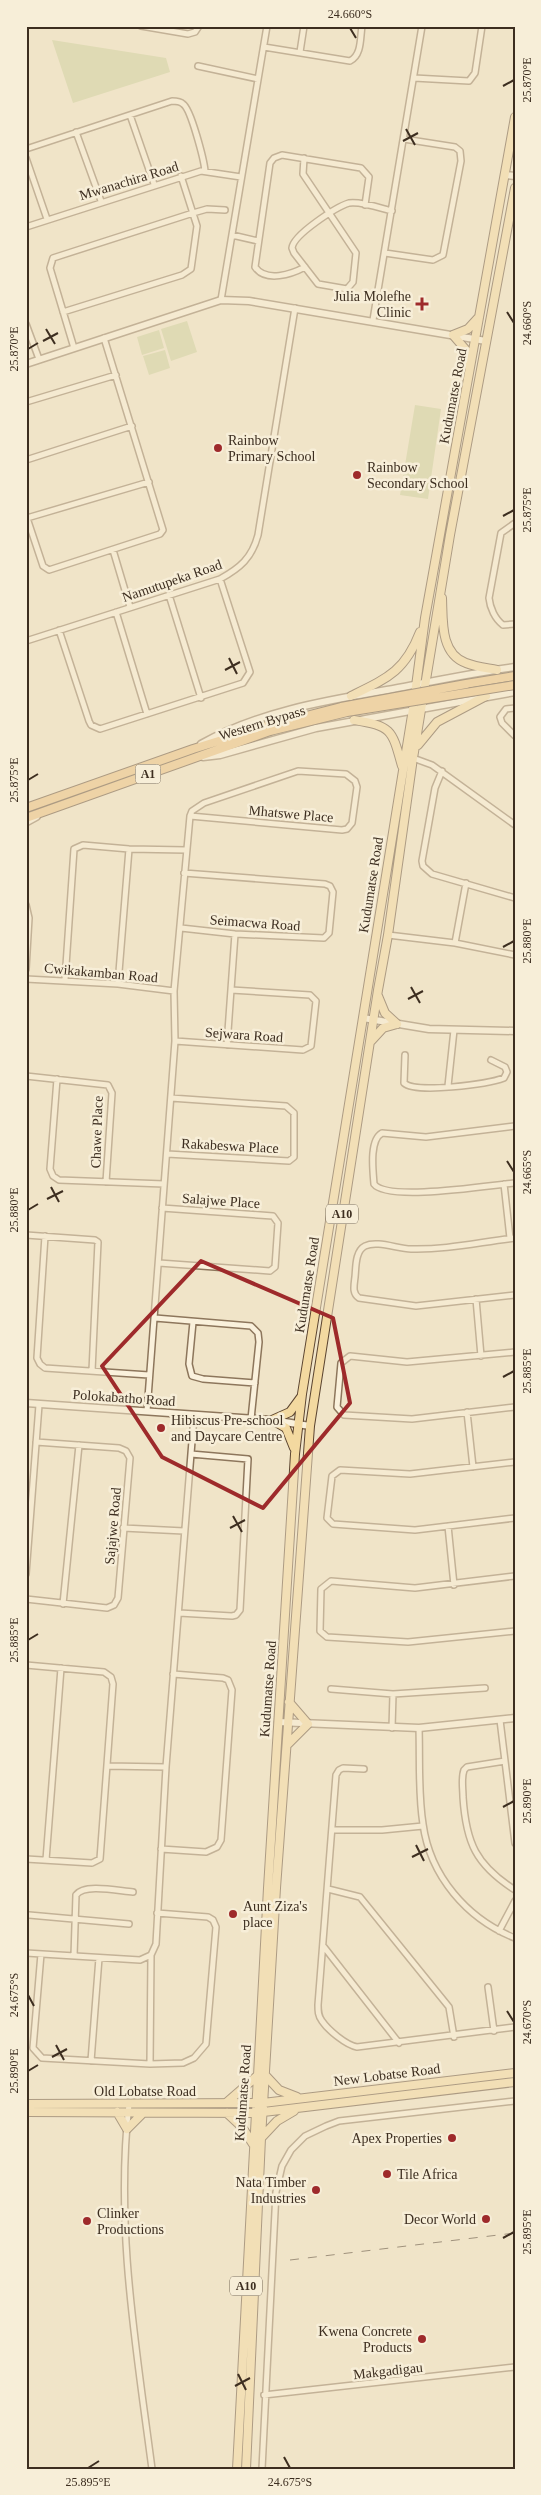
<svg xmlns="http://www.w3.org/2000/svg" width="541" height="2495" font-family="'Times New Roman',serif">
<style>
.green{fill:#c9cf9b}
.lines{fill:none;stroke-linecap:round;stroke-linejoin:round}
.minor-casing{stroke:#8d765c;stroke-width:8}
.tertiary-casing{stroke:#8d765c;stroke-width:9}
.primary-casing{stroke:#5b4430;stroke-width:10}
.trunk-casing{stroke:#5b4430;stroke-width:10}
.minor{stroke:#faf1dc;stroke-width:5}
.tertiary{stroke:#faf1dc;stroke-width:6}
.primary{stroke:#f3d9a0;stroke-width:8}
.trunk{stroke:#eabe7c;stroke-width:8}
.rail{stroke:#3d2e20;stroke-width:1;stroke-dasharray:9 9;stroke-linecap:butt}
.trunk-bridge-casing{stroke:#5b4430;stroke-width:10;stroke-linecap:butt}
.trunk-bridge{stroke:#eabe7c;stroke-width:8}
.marked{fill:none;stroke:#9e2a2b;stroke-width:4;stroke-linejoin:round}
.ticks{fill:none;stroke:#3d2e20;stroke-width:2}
.poi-dot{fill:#9e2a2b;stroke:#f7eed8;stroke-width:2}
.labels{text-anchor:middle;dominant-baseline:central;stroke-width:5;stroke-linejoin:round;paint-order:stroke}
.shield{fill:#f7eed8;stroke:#756857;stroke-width:1}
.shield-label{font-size:12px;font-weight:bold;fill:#3d2e20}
.street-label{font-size:14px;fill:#3d2e20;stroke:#f7eed8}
.poi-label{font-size:14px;fill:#3d2e20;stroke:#f7eed8;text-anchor:start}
.neatline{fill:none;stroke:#3d2e20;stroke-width:2}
.ticks-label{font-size:12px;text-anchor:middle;fill:#3d2e20}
</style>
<rect width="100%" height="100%" fill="#f0e4c8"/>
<path class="green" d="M52 40 166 58 170 72 73 103Z
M187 321 197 352 171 361 161 329Z
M159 330 164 348 142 355 137 337Z
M165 350 170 368 149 375 143 356Z
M415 405 441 409 428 499 400 495Z"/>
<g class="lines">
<defs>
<path id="minor" d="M141 26 188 34 195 32 199 26
M264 47 350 61C362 55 360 38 362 26
M300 52 304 26
M198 66 258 79
M414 78 469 81 475 73 482 26
M130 115 154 184
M76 132 101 201
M26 149 172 101C176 101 180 101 183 104 191 109 204 160 205 171
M26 158 47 219
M304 158 303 174 356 253 353 282 347 289 318 284 294 253 292 248C293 235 336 207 349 203 361 201 380 208 392 211
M26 227 201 171 241 177
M232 235 258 241
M385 253 433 260 443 255 461 161 460 151 455 147 404 139
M305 267C292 274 266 283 255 267L270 163 274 158 282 155 361 168 369 177 365 205
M221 300 267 26
M63 312 182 275 191 269 197 226 181 176
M373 320 422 26
M26 324 39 359
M74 348 50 268 53 258 193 213 207 209 225 210
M26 402 116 375
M26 460 132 426
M26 515 43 566 49 570 160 534 163 530 104 338
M27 518 149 482
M515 523 501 533 489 598C490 608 495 619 503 625L515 624
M113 550 130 607
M169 595 201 698
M116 612 147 714
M59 630 89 721 91 725 100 729 243 683 250 672 220 579
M26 641 220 579C240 568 252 558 258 535L295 308
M515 708 506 709 500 717 502 723 515 736
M413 758 432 765 515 825
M442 771 435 788 422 861 423 866 432 874 515 898
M26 823 37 817
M26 905 29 918 26 969
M181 928 235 934 324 938 329 933 333 892 330 886 325 884 184 873
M388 935 455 943 515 955
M455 943 466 883
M26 979 118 984 174 991
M65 980 74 849 83 845 129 849 186 850
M118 984 129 849
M175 1041 303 1050 311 1046 316 1001 310 995 231 990
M227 1045 235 934
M405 1055 404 1083C416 1094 488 1084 504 1078L507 1072 505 1067 491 1060
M26 1076 108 1085 112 1093 106 1182
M57 1079 50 1169 53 1176 59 1180 164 1184
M448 1086 454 1030
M515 1126 426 1137 382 1133C369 1140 373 1171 374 1184 387 1202 491 1185 515 1183
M167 1154 289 1161 294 1157V1113L286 1106 171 1098
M504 1184 510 1238
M26 1235 95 1240 98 1242 92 1371
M45 1236 37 1358 40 1364 45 1368 149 1375
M515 1238C480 1242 446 1250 411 1249 398 1249 377 1240 365 1246 355 1251 356 1268 355 1277 354 1286 352 1293 359 1298L416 1306 515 1295
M159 1263 270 1271 275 1267 278 1223 273 1216 162 1208
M476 1299 481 1356
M155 1318 251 1326 258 1333 259 1342 251 1419
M193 1322 189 1364 192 1376 203 1379 255 1383
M515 1352 407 1362 350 1356 341 1363 337 1407 344 1415 412 1419 515 1407
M147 1411 175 1041 174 991 190 816 192 811 204 803 298 771 346 774 355 781 357 787 352 823 347 829 342 830 190 816
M467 1412 473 1467
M515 1462 410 1474 340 1470 332 1476 327 1518 333 1524 415 1530 515 1518
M448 1526 454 1585
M123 1528 184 1531
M26 1574 39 1405
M515 1576 415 1588 331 1581 321 1589 320 1631 327 1637 408 1642 515 1631
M26 1599 107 1608 114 1605 118 1598 130 1458 126 1451 119 1448 36 1442
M63 1604 79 1445
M179 1613 232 1616 236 1615 240 1610 248 1459 191 1454
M26 1665 104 1672 111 1677 113 1684 100 1859 92 1863 26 1859
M331 1689 393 1694 485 1688
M500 1720 515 1843
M392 1728 393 1694
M419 1728C420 1760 418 1793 423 1824 430 1876 467 1919 515 1938
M505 1761 467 1767 464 1770C461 1778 463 1788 463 1797 466 1843 476 1865 515 1890
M107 1766 166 1767
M364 1769 343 1768 339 1770 336 1775 318 2005C318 2011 318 2016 322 2021 328 2030 346 2045 357 2047L515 2027
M334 1830H382L423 1826
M161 1849 206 1852 217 1847 221 1840 232 1690 228 1680 223 1678 173 1674
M46 1860 61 1668
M328 1889 360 1897 449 2007 454 2037
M29 1915 129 1924
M499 1931 515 1901
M324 1947 399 2043
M26 1953 140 1960 151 1955 156 1944 166 1767 194 1416
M41 1954 33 2048 42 2058 150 2064 183 2063 194 2058 206 2044 216 1927 213 1920 208 1917 157 1913
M74 1956 76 1895C84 1883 119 1891 133 1892
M488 1987 494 2031
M91 2061 99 1958
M150 2064 151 1955
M129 2104C115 2227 136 2346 152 2469
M264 2395 515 2367
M262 2469 276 2192 282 2166 291 2150 305 2136 326 2126 339 2121 515 2101"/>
<path id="tertiary" d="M505 175 515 176
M26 364 221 300 249 301 486 341
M201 744C258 712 323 701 387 690 429 682 472 673 515 667
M203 757 220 755 316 728 515 692
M363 1018 429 1029 515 1031
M26 1403 272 1420 310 1426
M278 1722 419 1728 515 1718"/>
<path id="primary" d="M453 335 466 350 469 367
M453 335 468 329 479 317
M442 598C443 620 440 654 466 663 476 667 487 668 497 670
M351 696C388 678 405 671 420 632
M354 720C392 726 392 730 402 766
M418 745 437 722 486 696
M378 996 385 1013 397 1024
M371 1041 383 1028 397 1024
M272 1420 286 1428 294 1448
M272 1420 290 1412 301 1397
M288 1744 308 1724 289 1702
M265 2075 279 2090 297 2097
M226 2103 257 2076
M26 2104 263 2103 515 2073
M26 2112 255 2113 515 2082
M117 2112 127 2129 143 2113
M227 2113 242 2127 253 2144
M261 2138 277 2121 294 2111
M237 2469 268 1888 295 1454 302 1394 413 709 425 618 515 117
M246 2469 261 2138 276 1888 310 1426 378 990 388 935 413 758 450 535 515 188"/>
<path id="trunk" d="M466 684 515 676
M26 808 193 749 267 726
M26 818 270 731"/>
</defs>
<use href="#minor" class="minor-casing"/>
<use href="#tertiary" class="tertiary-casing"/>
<use href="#primary" class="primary-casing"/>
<use href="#trunk" class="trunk-casing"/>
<use href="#minor" class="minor"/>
<use href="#tertiary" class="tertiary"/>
<use href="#primary" class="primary"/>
<use href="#trunk" class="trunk"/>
<path class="rail" d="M290 2260 515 2233"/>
<defs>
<path id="trunk-bridge" d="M267 726 341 707 466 684
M270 731 347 712 515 685"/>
</defs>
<use href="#trunk-bridge" class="trunk-bridge-casing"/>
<use href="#trunk-bridge" class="trunk-bridge"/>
</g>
<path d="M0 0H541V2495H0ZM201 1261 333 1318 350 1403 263 1508 162 1457 102 1366Z" fill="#f0e4c8" fill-opacity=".55" fill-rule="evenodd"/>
<path class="marked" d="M201 1261 333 1318 350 1403 263 1508 162 1457 102 1366Z"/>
<path class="ticks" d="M350 28 356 38M503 86 514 80M406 129 415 145M403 141 418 133M507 312 514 323M46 329 55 344M43 341 58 333M28 349 38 343M503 516 514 510M229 658 237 674M225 670 240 662M28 780 38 774M503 947 514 941M411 987 420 1003M408 999 423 991M507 1161 514 1172M51 1187 59 1202M47 1199 63 1191M28 1210 38 1204M503 1377 514 1371M233 1516 242 1532M230 1528 245 1520M28 1640 38 1634M503 1807 514 1801M416 1845 424 1861M412 1857 428 1849M28 1995 34 2006M507 2011 514 2022M56 2045 64 2060M52 2057 67 2049M28 2071 38 2065M503 2238 514 2232M238 2374 246 2390M235 2386 250 2378M284 2457 290 2468M88 2468 99 2461"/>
<g class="poi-dot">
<path d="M419.5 296.5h5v5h5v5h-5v5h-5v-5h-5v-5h5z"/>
<circle cx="218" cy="448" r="5"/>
<circle cx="357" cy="475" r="5"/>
<circle cx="161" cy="1428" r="5"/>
<circle cx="233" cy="1914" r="5"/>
<circle cx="452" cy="2138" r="5"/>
<circle cx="387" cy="2174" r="5"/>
<circle cx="316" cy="2190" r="5"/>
<circle cx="486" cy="2219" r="5"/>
<circle cx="87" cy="2221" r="5"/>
<circle cx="422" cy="2339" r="5"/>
</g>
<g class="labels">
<g class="shield">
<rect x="135.5" y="764.5" width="25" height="19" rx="4"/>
<rect x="326" y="1204.5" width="32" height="19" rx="4"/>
<rect x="230" y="2276.5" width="32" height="19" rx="4"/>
</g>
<g class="shield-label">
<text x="148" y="774">A1</text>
<text x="342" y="1214">A10</text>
<text x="246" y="2286">A10</text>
</g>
<g class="street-label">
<text transform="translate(129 181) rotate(-17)">Mwanachira Road</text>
<text transform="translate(453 396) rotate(-79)">Kudumatse Road</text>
<text transform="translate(172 581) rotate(-19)">Namutupeka Road</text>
<text transform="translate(262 723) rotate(-17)">Western Bypass</text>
<text transform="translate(291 814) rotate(5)">Mhatswe Place</text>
<text transform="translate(371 885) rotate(-81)">Kudumatse Road</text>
<text transform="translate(255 923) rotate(4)">Seimacwa Road</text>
<text transform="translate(101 973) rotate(5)">Cwikakamban Road</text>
<text transform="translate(244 1035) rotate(4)">Sejwara Road</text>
<text transform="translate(97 1132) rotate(-88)">Chawe Place</text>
<text transform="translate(230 1146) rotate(3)">Rakabeswa Place</text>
<text transform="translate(221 1201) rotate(4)">Salajwe Place</text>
<text transform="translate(307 1285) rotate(-81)">Kudumatse Road</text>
<text transform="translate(124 1398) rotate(4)">Polokabatho Road</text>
<text transform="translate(113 1526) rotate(-85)">Sajajwe Road</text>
<text transform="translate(268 1689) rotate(-86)">Kudumatse Road</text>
<text transform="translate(387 2075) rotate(-7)">New Lobatse Road</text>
<text x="145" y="2091">Old Lobatse Road</text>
<text transform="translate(243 2093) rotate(-86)">Kudumatse Road</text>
<text transform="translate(388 2371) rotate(-6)">Makgadigau</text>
</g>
<g class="poi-label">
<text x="411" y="296" text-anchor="end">Julia Molefhe<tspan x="411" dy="16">Clinic</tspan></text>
<text x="228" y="440">Rainbow<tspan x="228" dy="16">Primary School</tspan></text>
<text x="367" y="467">Rainbow<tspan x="367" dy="16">Secondary School</tspan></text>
<text x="171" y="1420">Hibiscus Pre-school<tspan x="171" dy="16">and Daycare Centre</tspan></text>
<text x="243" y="1906">Aunt Ziza's<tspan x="243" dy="16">place</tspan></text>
<text x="442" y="2138" text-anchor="end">Apex Properties</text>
<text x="397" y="2174">Tile Africa</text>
<text x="306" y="2182" text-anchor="end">Nata Timber<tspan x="306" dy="16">Industries</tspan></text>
<text x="97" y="2213">Clinker<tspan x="97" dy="16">Productions</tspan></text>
<text x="476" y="2219" text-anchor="end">Decor World</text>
<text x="412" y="2331" text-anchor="end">Kwena Concrete<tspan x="412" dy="16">Products</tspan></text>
</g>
</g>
<rect width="541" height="2495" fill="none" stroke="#f7eed8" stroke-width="55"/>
<rect x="28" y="28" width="486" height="2440" class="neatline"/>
<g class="ticks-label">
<text x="350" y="18">24.660°S</text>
<text transform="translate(527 80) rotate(-90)" y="4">25.870°E</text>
<text transform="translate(527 323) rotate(-90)" y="4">24.660°S</text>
<text transform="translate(14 349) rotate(-90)" y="4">25.870°E</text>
<text transform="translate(527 510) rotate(-90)" y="4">25.875°E</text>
<text transform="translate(14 780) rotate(-90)" y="4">25.875°E</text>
<text transform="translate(527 941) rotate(-90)" y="4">25.880°E</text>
<text transform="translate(527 1172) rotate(-90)" y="4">24.665°S</text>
<text transform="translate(14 1210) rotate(-90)" y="4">25.880°E</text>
<text transform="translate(527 1371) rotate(-90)" y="4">25.885°E</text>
<text transform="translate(14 1640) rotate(-90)" y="4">25.885°E</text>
<text transform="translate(527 1801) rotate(-90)" y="4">25.890°E</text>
<text transform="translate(14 1995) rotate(-90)" y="4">24.675°S</text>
<text transform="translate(527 2022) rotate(-90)" y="4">24.670°S</text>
<text transform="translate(14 2071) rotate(-90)" y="4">25.890°E</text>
<text transform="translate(527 2232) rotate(-90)" y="4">25.895°E</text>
<text x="88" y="2486">25.895°E</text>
<text x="290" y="2486">24.675°S</text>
</g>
</svg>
